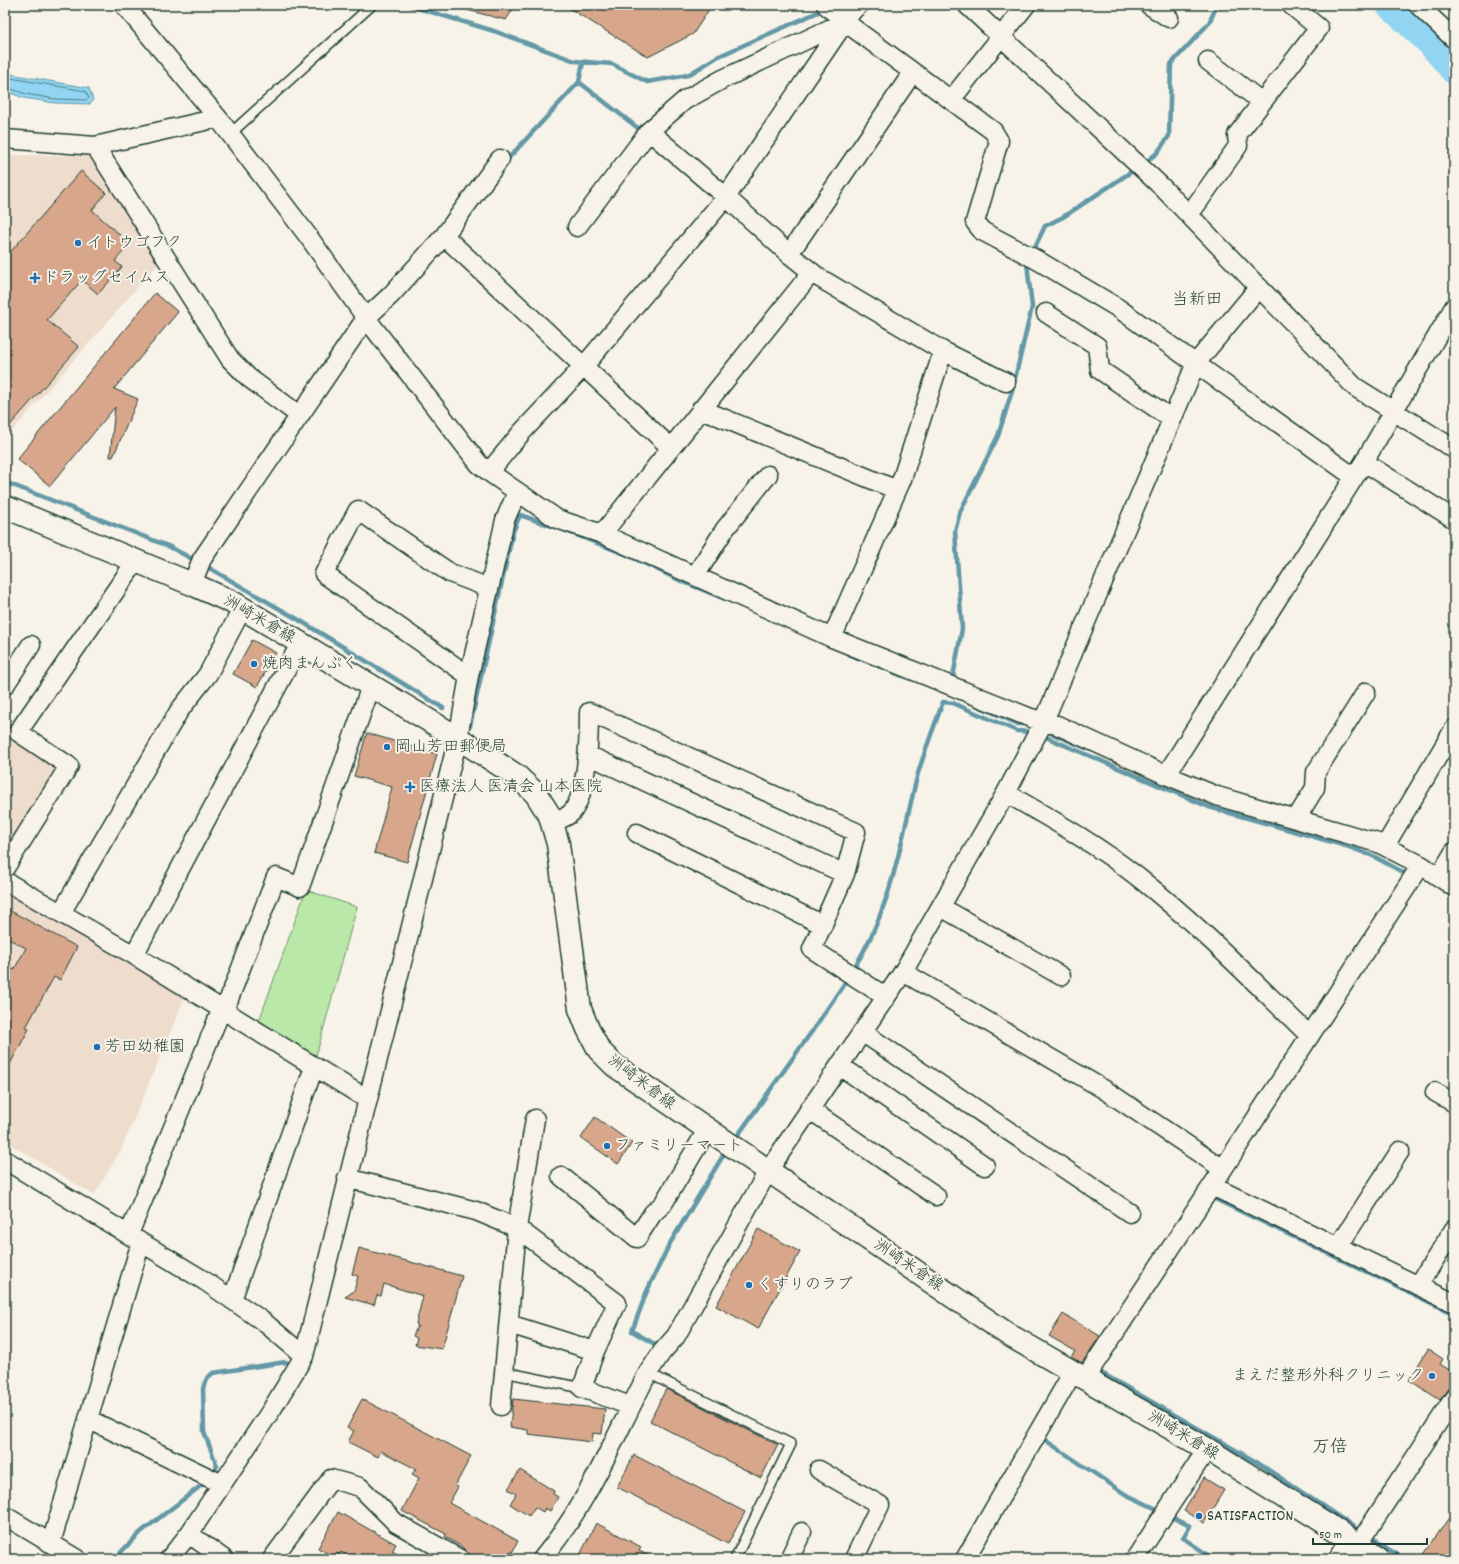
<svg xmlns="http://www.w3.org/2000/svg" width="1459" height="1564" font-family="Dekko,'Klee One',sans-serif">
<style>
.built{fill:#eedccc}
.green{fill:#b9e8a8;stroke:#6c926e}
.water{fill:#91d5f2;stroke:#6398a6}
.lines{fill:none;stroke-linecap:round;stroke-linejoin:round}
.shore{stroke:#4d7a80;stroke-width:1}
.stream{stroke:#6398a6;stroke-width:4.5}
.river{stroke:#91d5f2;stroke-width:27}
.building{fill:#d8a78b;stroke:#1f3d34}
.service-casing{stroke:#1f3d34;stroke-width:12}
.minor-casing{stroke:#1f3d34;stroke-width:21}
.secondary-casing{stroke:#1f3d34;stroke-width:25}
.service{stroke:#f7f3e8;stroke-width:9}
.minor{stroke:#f7f3e8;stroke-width:18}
.secondary{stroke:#f7f3e8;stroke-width:22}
.poi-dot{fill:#1f6fb2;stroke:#f7f3e8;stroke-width:1.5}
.labels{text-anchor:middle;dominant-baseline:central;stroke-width:4;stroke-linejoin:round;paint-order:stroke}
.poi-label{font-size:16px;fill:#1f3d34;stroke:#f7f3e8;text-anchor:start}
.street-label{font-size:16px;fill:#1f3d34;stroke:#f7f3e8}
.neighbourhood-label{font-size:17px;fill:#1f3d34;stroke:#f7f3e8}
.quarter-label{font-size:18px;fill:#1f3d34;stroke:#f7f3e8}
</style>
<rect width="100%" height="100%" fill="#f7f3e8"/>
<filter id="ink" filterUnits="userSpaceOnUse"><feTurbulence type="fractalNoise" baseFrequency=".025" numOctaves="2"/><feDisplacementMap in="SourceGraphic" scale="8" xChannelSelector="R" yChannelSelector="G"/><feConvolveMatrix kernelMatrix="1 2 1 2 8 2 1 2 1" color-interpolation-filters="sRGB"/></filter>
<g filter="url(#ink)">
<path class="built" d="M11 155 93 156 159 263 5 439V163Z
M11 736 62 769 5 859V745Z
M5 891 185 997 121 1150 94 1195 5 1141Z"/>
<path class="green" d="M306 890 357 907 316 1056 259 1021Z"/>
<path class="water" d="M5 73 89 88 93 100 90 104 55 103 24 98 5 91Z"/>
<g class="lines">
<path class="shore" d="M5 77 85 91 89 98 87 100 55 99 26 94 5 87"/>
<path class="stream" d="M408 5 494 31 575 61 612 64 647 82 688 75 717 57 825 9
M583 62 579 82 643 132
M505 162 579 82
M1143 164 1157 153 1169 136 1171 64 1209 23 1217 5
M1032 253 1045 226 1063 217 1137 168
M5 482 168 546 196 561
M566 531 627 555 681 581 747 608
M204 565 299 620 443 708
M848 654 910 679
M952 682 962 629 955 531 960 512 998 436 1012 391 1032 307 1027 263 1028 260
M976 705 1018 724H1027
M470 726 513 532 520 515 555 527
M1043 730 1091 750
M1041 735 1209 807 1346 846 1373 856 1410 876
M1446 892 1454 897
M852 971C891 911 900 845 917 777 924 752 934 727 943 702L953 703 1017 731 1034 732
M738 1135 815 1027 848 978
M1215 1199 1454 1314
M658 1346 632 1331 647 1291 669 1245 724 1154
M1098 1371 1258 1463 1363 1533
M1042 1438 1125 1494 1161 1511
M212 1475 217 1466 204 1432 203 1388 207 1378 213 1373 286 1362
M1167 1515 1190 1526 1183 1538 1214 1559
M1369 1537 1404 1559
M114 1559 141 1532 207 1481"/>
<path class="river" d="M1389 5 1429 42 1454 71"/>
</g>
<path class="building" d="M464 5H516L506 20 463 9Z
M564 5H712L693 34 648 57Z
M81 171 106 193 92 210 130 244 115 261 122 267 98 294 82 280 47 320 79 347 5 431V258Z
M155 293 178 312 114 389 138 399 113 457H110L115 407 50 486 17 459Z
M252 640 276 653 257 687 233 674Z
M367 733 437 754 407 862 374 853 392 787 354 776Z
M5 908 77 947 60 980 54 977 26 1027 29 1029 5 1073V965L14 970 26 948 5 937Z
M595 1117 632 1143 618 1164 581 1138Z
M758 1229 800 1252 758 1329 716 1306Z
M359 1248 462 1276 442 1349 415 1345 417 1338 413 1336 418 1325 416 1324 423 1296 384 1284 381 1296 377 1295 374 1305 345 1297 354 1291 358 1276 352 1274Z
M1063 1314 1100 1336 1082 1363 1071 1357 1075 1351 1049 1336Z
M1428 1349 1443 1359 1440 1364 1454 1373V1380L1440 1400 1409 1380Z
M666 1389 778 1445 761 1478 650 1421Z
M362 1399 471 1456 455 1486 458 1487 449 1503 518 1541 512 1553 510 1552 506 1559H476L470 1555 461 1546 445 1537 446 1534 402 1511 419 1478 412 1474 416 1469 381 1451 378 1457 348 1442 354 1431 347 1428Z
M513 1399 605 1409 602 1434 593 1433 592 1442 528 1434V1430L510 1427Z
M634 1455 745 1512 728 1544 617 1487Z
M520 1470 554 1491 553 1494 558 1497 550 1511 545 1508 543 1512 535 1507 529 1516 510 1504 516 1494 508 1489Z
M1204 1478 1224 1490 1204 1523 1184 1511Z
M1454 1510V1559H1421Z
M338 1512 396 1544 392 1551 407 1559H354L341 1552 339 1555 336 1553 334 1557 318 1548Z
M596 1523 641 1547 639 1551 656 1559H578Z"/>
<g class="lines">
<defs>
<path id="service" d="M230 134 372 5
M504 1372 582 1388
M648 1373 791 1444 735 1559"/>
<path id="minor" d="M124 5 218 118 308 236 366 318 479 464 489 472 557 519 602 534 832 638 1031 718 1057 725 1166 775 1217 796 1378 843 1421 865 1454 887
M826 5 845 22 993 131 999 141 975 222 982 231 1037 260 1118 308 1354 477
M967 5 1162 187 1355 387 1454 449
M1149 5 1169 18
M1418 5 1454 39
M1208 61 1262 102
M951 100 1026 5
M649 131 726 197 789 254 818 277 943 351 1006 382
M5 139 95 146 218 118
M95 146 230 359 249 378 299 415
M1189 215 1238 146 1237 135 1319 28 1291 5
M577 227 649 131 685 100 723 79 844 22
M444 236 671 448
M789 254 913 72
M1046 313 1097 346 1100 370 1172 419
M701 409 897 490
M1364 462 1454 519
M489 472 522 432 584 366 726 197 853 10 859 5
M602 534 812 272
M695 576 725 529 768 475
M192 584 202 559 366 318 391 295 444 236 500 159
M832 638 902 479 943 351
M469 676 324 574 358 510 450 573 489 588
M5 685 31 645
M588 755 845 874
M1166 775 1364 462 1454 307
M1006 793C1051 819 1098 845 1139 878 1200 926 1254 982 1310 1036
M1296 819 1315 788 1316 772 1366 692
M552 823C558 820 567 817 571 813 588 795 589 736 589 712L856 832 845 874 812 949 886 997
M637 833 823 925
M1385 846 1454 729
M5 868 69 766 18 732 136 561
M1439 877 1454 852
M5 881 134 955 367 1099
M941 907 1061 976
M61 913 179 711 208 674 242 609
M134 955 300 644
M903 972 1105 1090 1223 1169
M862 1032 1130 1213
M839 1065 985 1166
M1435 1092 1454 1103
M809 1109 936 1196
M5 1160 205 1281 264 1322 304 1356
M561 1176 637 1238 653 1213 663 1204 707 1130
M347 1178 476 1211 517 1228 617 1303 595 1351 582 1388 630 1406
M1212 1186 1454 1303
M129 1234 218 1018 229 999 276 877 300 887 371 686
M1338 1247 1400 1151
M1418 1286 1454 1229
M232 1300 314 1067
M509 1324 595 1351
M1085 1378 1223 1169 1421 865
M501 1406 517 1228 535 1119
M88 1419 222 1484
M819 1470 880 1505 854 1559
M5 1516 77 1559
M189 1534 224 1559
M51 1543 141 1242
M1358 1545 1454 1398
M169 1559 189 1534 272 1409 304 1356 458 738 469 676 505 520 517 492
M272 1559 331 1479 360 1487 396 1523 460 1559
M542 1559C588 1504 615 1436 648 1373L662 1352 676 1336 768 1171 903 972 1006 793 1044 721 1196 363 1259 287
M789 1559 802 1532
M965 1559 1073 1372
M1135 1559 1207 1449
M1338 1559 1350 1540"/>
<path id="secondary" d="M5 507 192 584 232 602 458 738 517 776 536 794 550 816 558 844 580 1009 588 1029 599 1050 615 1066 1009 1335 1207 1449 1327 1524 1378 1559"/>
</defs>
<use href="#service" class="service-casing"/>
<use href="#minor" class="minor-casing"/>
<use href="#secondary" class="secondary-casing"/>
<use href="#service" class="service"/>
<use href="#minor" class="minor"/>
<use href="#secondary" class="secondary"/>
</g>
</g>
<g class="poi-dot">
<circle cx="78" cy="243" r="4"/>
<path d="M33 272h4v4h4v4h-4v4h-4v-4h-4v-4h4z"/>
<circle cx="254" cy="664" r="4"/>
<circle cx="387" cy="747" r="4"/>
<path d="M408 781h4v4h4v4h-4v4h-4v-4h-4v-4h4z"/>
<circle cx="97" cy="1047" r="4"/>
<circle cx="607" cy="1146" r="4"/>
<circle cx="749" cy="1285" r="4"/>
<circle cx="1432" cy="1376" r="4"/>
<circle cx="1199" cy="1516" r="4"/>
</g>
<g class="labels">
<g class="poi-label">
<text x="86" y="243">イトウゴフク</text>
<text x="43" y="278">ドラッグセイムス</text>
<text x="262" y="664">焼肉まんぷく</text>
<text x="395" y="747">岡山芳田郵便局</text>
<text x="419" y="787">医療法人 医清会 山本医院</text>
<text x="105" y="1047">芳田幼稚園</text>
<text x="615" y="1146">ファミリーマート</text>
<text x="757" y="1285">くすりのラブ</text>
<text x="1424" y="1376" text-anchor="end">まえだ整形外科クリニック</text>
<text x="1207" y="1516">SATISFACTION</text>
</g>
<g class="street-label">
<text transform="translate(259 620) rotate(30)">洲崎米倉線</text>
<text transform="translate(641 1083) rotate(37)">洲崎米倉線</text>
<text transform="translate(908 1266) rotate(34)">洲崎米倉線</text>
<text transform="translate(1183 1436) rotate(31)">洲崎米倉線</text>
</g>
<g class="neighbourhood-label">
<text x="1197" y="301">当新田</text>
</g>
<g class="quarter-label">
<text x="1330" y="1448">万倍</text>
</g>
</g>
<rect width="1459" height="1564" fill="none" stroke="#f7f3e8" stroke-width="20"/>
<rect x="10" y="10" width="1439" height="1544" fill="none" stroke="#1f3d34" stroke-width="1.5" filter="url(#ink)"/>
<path d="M1313 1538v6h114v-6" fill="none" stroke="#1f3d34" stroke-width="2"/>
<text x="1319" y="1538" font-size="12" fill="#1f3d34" stroke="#f7f3e8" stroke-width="3" paint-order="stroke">50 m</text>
</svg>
